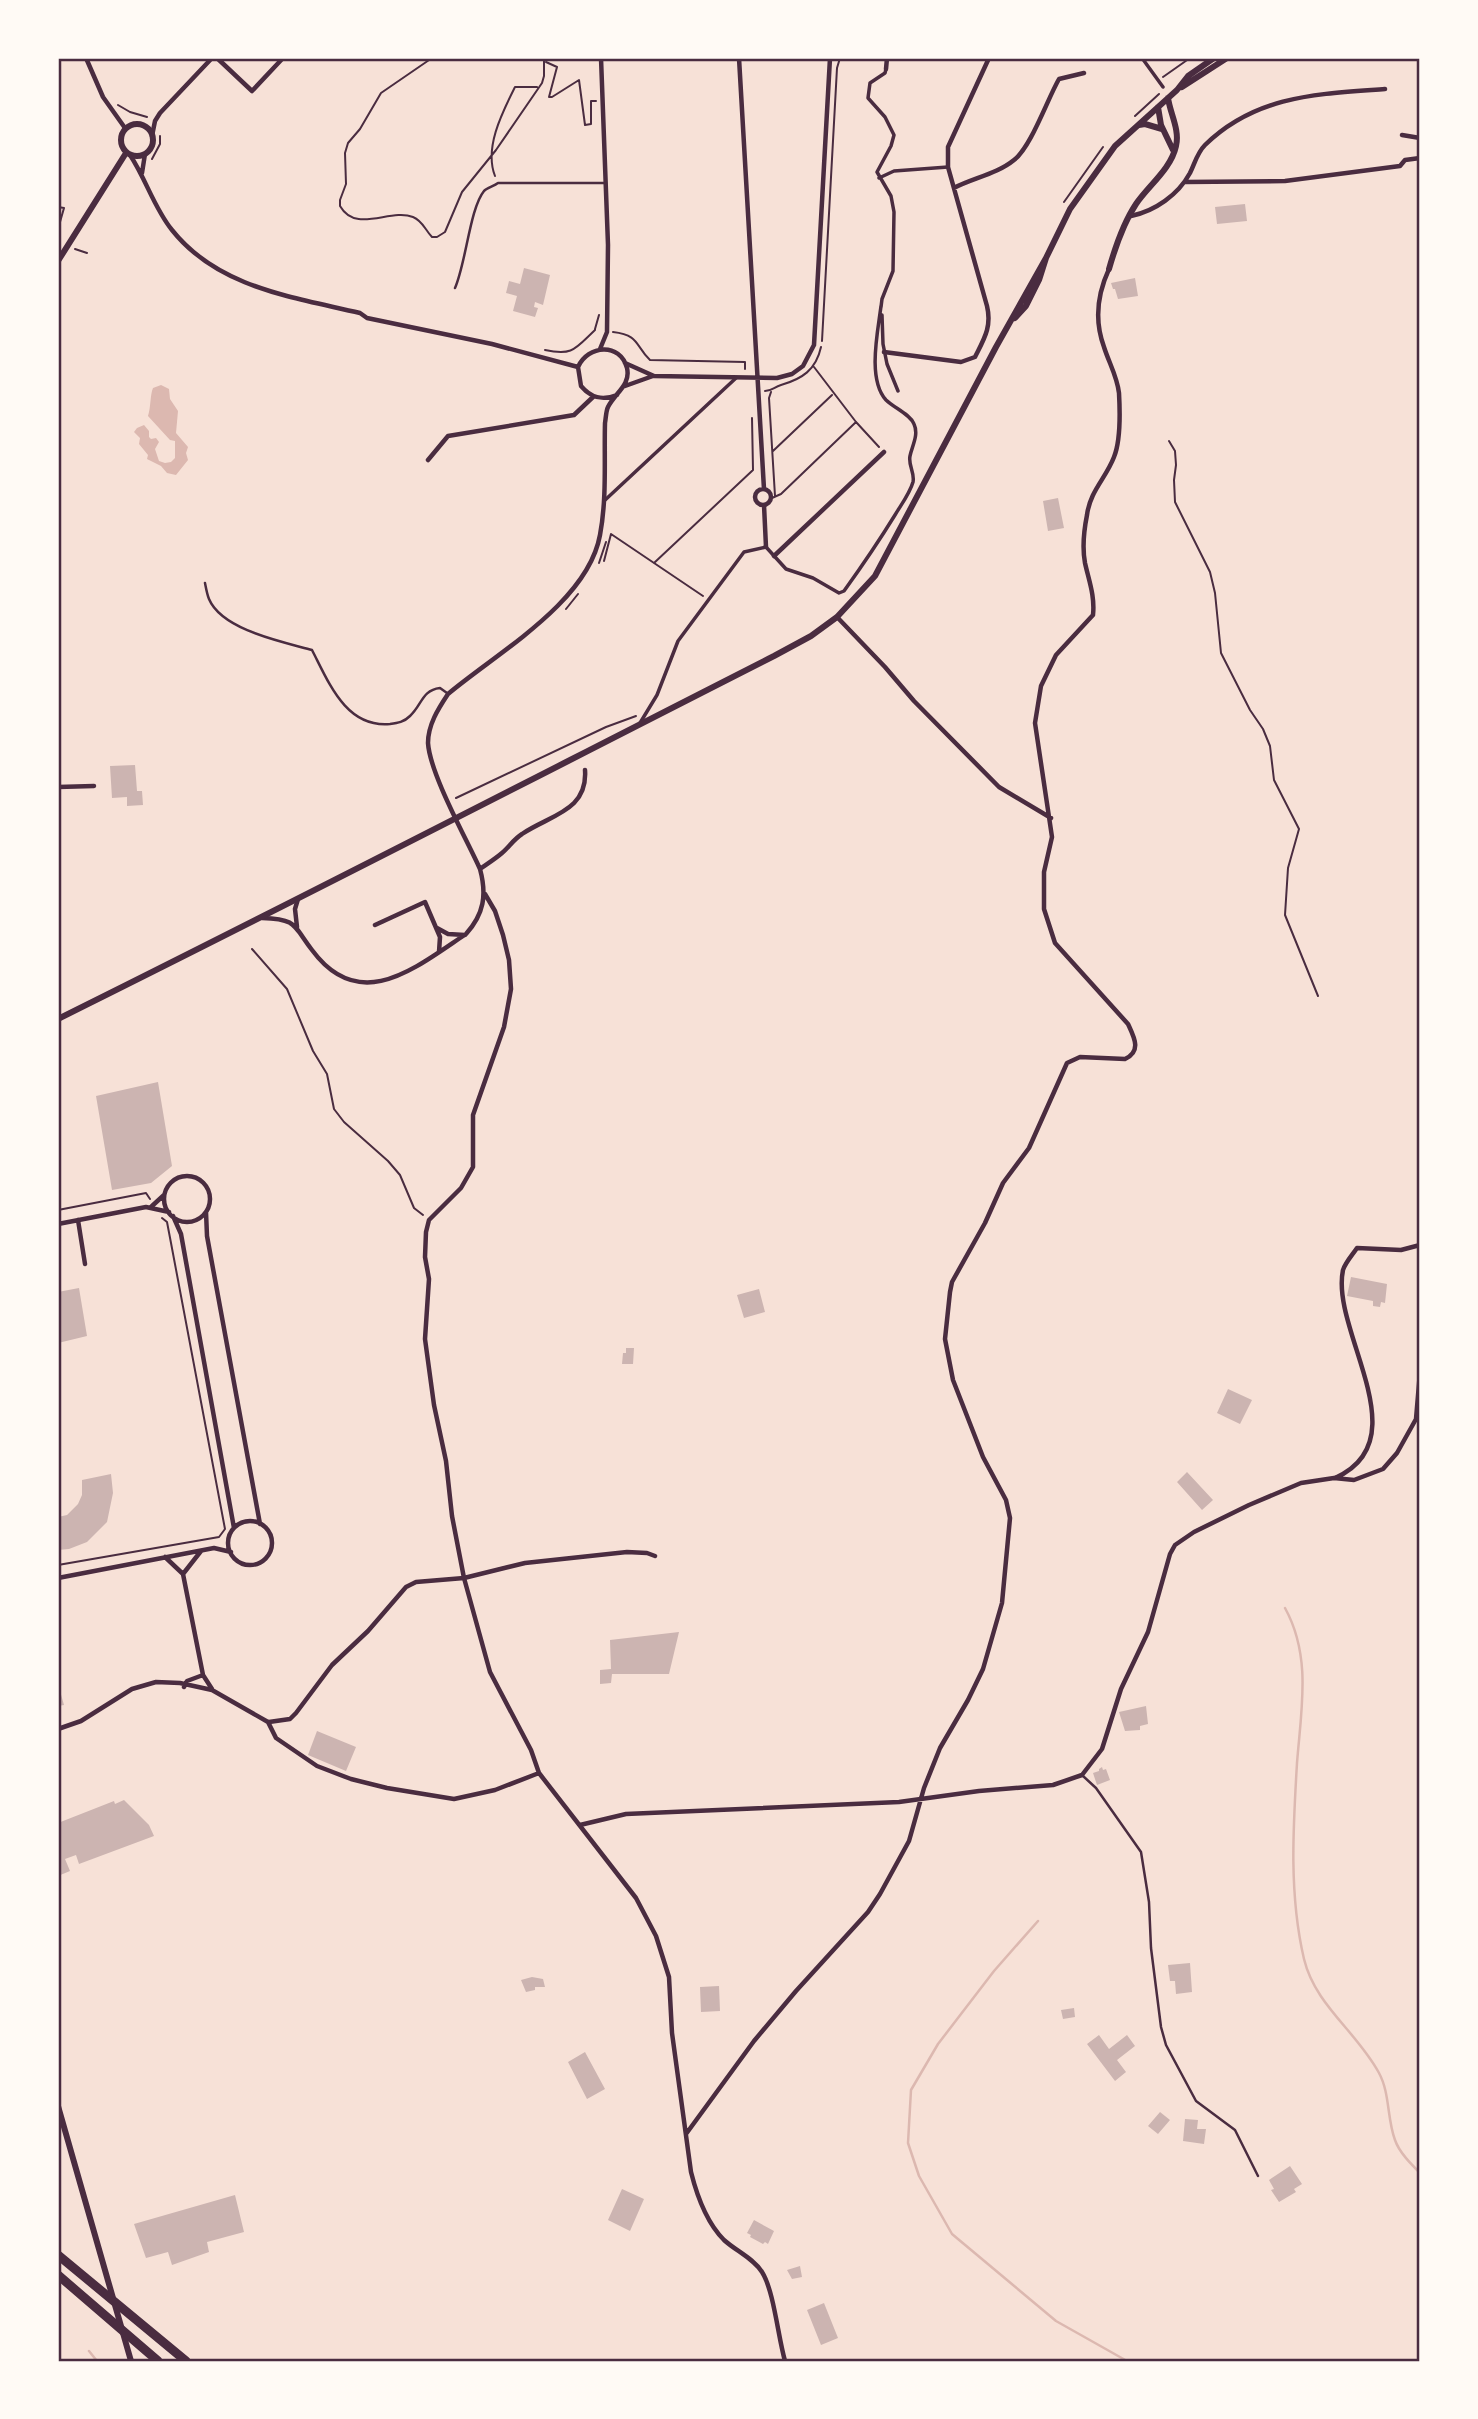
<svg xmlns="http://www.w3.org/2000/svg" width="1478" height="2419" font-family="'Fira Sans Condensed',sans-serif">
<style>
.water{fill:#dcb8b0}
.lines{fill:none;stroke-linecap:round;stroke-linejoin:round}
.stream{stroke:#dcb8b0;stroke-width:2.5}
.building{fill:#ccb4b1}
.path{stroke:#4a2c40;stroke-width:2}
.service{stroke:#4a2c40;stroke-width:2.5}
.pedestrian{stroke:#4a2c40;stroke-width:3.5}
.minor{stroke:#4a2c40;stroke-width:4.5}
.secondary{stroke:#4a2c40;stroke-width:6}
.motorway{stroke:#4a2c40;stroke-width:9}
.neatline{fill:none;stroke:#4a2c40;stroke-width:2.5}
</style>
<rect width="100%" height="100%" fill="#f7e1d7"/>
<path class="water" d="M161 385 169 389 170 399 178 411 176 433 188 447 186 453 188 460 176 475 167 473 161 466 147 459 148 455 139 444 140 438 134 432 137 428 144 425 149 431V437L151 439 156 438 159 442 155 449 159 461 165 463 171 462 175 458V441L170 440 148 416C151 406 150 395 153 388Z"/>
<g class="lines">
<path class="stream" d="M1285 1608C1312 1657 1301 1710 1297 1763 1293 1829 1289 1895 1304 1959 1315 2005 1357 2032 1379 2073 1390 2093 1387 2119 1395 2140 1399 2152 1411 2164 1420 2173
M1038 1921 994 1971 938 2044 911 2090 908 2143 919 2176 952 2234 1056 2321 1127 2361
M89 2351 97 2361"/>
</g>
<path class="building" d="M1245 204 1247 221 1217 224 1215 207Z
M524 268 550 275 543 305 535 302 534 307 538 308 535 317 513 311 517 296 506 293 509 281 520 284Z
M1135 278 1138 296 1118 299 1115 289H1113L1111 283Z
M1058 498 1064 528 1048 531 1043 501Z
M135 765 137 791H142L143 805 127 806V797L112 798 110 766Z
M158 1082 172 1166 151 1183 112 1190 96 1096Z
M1351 1277 1387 1284 1385 1303 1381 1302 1380 1307 1373 1306V1301L1347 1296Z
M79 1288 87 1336 58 1343V1292Z
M759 1289 765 1312 744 1318 737 1295Z
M626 1348H634L633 1364H622L623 1353H626Z
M1228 1389 1252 1400 1240 1424 1217 1413Z
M1187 1472 1213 1500 1202 1510 1177 1482Z
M111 1474 113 1493 107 1522 87 1542 69 1549 58 1550V1517L67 1515 78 1504 82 1495V1480Z
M679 1632 669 1674H612L611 1683 600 1684V1670L611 1669 610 1640Z
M58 1684 64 1705 58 1706Z
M1146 1706 1148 1724 1140 1726V1730L1125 1731 1119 1712Z
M317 1731 356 1747 346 1771 308 1755Z
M1102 1767 1103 1770 1106 1769 1110 1780 1097 1785 1093 1773 1099 1771V1769Z
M124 1800 149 1825 154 1836 79 1864 76 1855 65 1859 70 1871 58 1876V1823L114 1801 115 1804Z
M1190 1963 1192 1992 1176 1994 1175 1981H1170L1168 1965Z
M532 1977 543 1979 545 1987H535V1990L526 1992 521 1980Z
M719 1986 720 2011 701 2012 700 1987Z
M1074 2008 1075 2017 1063 2019 1061 2010Z
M1099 2035 1109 2049 1127 2035 1135 2046 1117 2060 1126 2072 1115 2081 1087 2044Z
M585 2052 605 2089 587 2099 568 2062Z
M1160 2112 1170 2120 1158 2134 1148 2126Z
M1185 2119 1198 2120 1197 2129H1206L1204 2144 1183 2141Z
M1290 2166 1302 2184 1294 2189 1296 2192 1279 2202 1271 2190 1274 2189 1269 2180Z
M622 2189 644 2199 630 2231 608 2220Z
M235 2195 244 2232 207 2242 209 2252 172 2265 168 2252 146 2258 134 2224Z
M754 2220 774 2231 768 2244 765 2242 763 2244 750 2237 751 2235 747 2233Z
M800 2266 802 2277 792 2279 787 2270Z
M824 2303 838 2338 821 2345 807 2310Z"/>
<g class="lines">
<path class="path" d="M432 58 381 93 360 129 348 143 345 153 346 184 340 200V206C356 234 390 208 413 217 423 221 425 230 432 237H437L445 232 462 192 496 150 542 83 544 76V58
M546 62 557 67 549 97H552L579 80 585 125 591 124V101H596
M1163 77 1190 58
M118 105 130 112 147 117
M1135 116 1159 94
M152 159 160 144V136
M495 176C484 148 502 113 515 87H537
M1064 202 1103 147
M58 207 64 208 58 229
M75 249 87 253
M595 329 599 315
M613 332C640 335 635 346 650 360L745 362V369
M822 341 837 68 840 58
M545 350C573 356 575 349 595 330
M814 367 856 422 879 447
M765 391C772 391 774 387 781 385 802 379 816 370 821 347
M771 392 769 398 775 496
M1169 441 1175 451 1176 465 1174 480 1175 502 1210 572 1215 593 1221 653 1250 710 1263 729 1270 746 1274 780 1299 829 1288 868 1285 915 1318 996
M773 451 832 395
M772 498 781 494 856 422
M604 561 611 534 703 596
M599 563 606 542
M654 563 753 470 752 418
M566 609 578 594
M456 798 606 727 636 716
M252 949 287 989 313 1051 327 1074 334 1109 344 1122 388 1161 400 1175 414 1208 423 1215
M58 1210 146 1193 150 1199
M58 1565 219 1537 225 1529 171 1243 167 1222 162 1218"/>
<path class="service" d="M455 288C466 263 470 208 484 191 487 188 494 186 498 183H606
M205 583C206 588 207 594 209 599 222 630 283 642 312 650 329 683 346 728 390 724 398 723 404 722 410 716 422 705 422 690 440 688L447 693
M1083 1776 1096 1788 1141 1852 1149 1902 1151 1948 1161 2027 1166 2045 1196 2101 1235 2130 1258 2176"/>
<path class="pedestrian" d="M1142 58 1163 87
M879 178 894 171 948 167
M881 307 882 299 893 271 894 212 891 196 877 172 891 146 894 135 885 117 868 98 870 83 885 73 886 69
M882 315 883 344 887 364 898 391
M604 501 736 378
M640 723 657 695 678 641 744 552 766 547 786 569 813 578 839 593 844 591C862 566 879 541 895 515 901 505 910 493 913 482 915 473 908 465 910 456 912 446 919 435 914 424 910 414 894 408 886 400 867 379 878 331 881 306"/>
<path class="minor" d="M86 58 103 97 125 128
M217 58 252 91 283 58
M739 58 764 489
M886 69 887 58
M1402 135 1420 138
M152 136 155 121 160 113 212 58
M130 155C146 179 154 208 172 230 218 288 293 297 360 313L367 318 492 344 578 367
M142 173 145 154
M1185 182 1285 181 1400 166 1405 160 1420 158
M954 188C973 178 997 174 1014 160 1031 147 1047 100 1059 79L1084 73
M1131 216C1155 211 1178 195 1190 173 1195 163 1197 153 1205 145 1256 95 1318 94 1385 89
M600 349 607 332 608 245 601 58
M884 352 961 362 975 357C984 339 992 327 987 306L948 167V147L989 58
M625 363 654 376 777 378 792 374 803 366 814 345 830 58
M625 386 653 376
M428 460 448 436 574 415 593 397
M755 497a8 8 0 1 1 16 0a8 8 0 1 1-16 0Z
M764 505 766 547
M774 556 884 452
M837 617 885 667 914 701 999 787 1051 818
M58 787 94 786
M480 869C487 864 495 859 502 853 509 847 514 839 522 834 550 815 588 811 585 770
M485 894 495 911 503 935 509 960 511 989 504 1027 473 1115V1167L461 1188 429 1220 426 1232 425 1257 429 1279 425 1339 434 1405 446 1461 452 1516 464 1578 490 1672 531 1750 539 1773 636 1898 656 1936 669 1977 672 2033 691 2172C697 2196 706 2222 724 2240 736 2251 753 2258 762 2272 774 2291 778 2337 785 2361
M262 918C297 919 293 925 312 950 360 1015 415 968 466 934 484 914 487 895 480 869 466 838 430 774 428 743 428 725 438 709 448 694 498 652 588 602 600 535 607 498 604 459 605 423 606 417 606 411 608 407 615 393 631 385 627 368 620 342 588 345 578 367L581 386C591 398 602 401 617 395
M375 925 425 902 440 937 439 952
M297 927 295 909 298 899
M437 928 448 934 465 935
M164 1199a23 23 0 1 1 46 0a23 23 0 1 1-46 0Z
M152 1206 164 1195
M206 1212 207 1236 260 1524
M173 1216 181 1234 234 1528
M78 1220 85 1264
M58 1224 146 1207 169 1212
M1335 1478C1421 1440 1330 1331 1343 1270 1345 1263 1353 1254 1357 1248L1401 1250 1420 1245
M228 1543a22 22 0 1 1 44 0a22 22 0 1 1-44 0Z
M165 1557 183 1574 203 1675 212 1689
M183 1574 201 1551
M58 1578 214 1548 231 1552
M184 1687 187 1681 203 1675
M269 1722 290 1719 296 1713 332 1665 368 1631 406 1587 416 1582 464 1578 525 1563 627 1552 647 1553 655 1556
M58 1729 81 1721 132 1689 156 1682 180 1683 212 1690 268 1722 276 1738 317 1766 351 1779 387 1788 454 1799 495 1790 539 1773
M580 1825 626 1814 899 1802 979 1791 1053 1785 1082 1775 1102 1749 1121 1689 1148 1632 1170 1554 1175 1545 1194 1532 1249 1505 1301 1483 1334 1478 1354 1480 1383 1469 1397 1453 1416 1419 1420 1372
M686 2134 754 2041 796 1991 868 1912 880 1894 909 1841 924 1788 940 1748 968 1700 983 1669 1002 1603 1010 1518 1006 1500 983 1457 953 1380 945 1339 950 1292 952 1282 985 1223 1003 1183 1029 1148 1067 1063 1080 1057 1125 1059C1142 1051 1134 1037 1128 1024L1055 943 1044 909V872L1052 837 1035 723 1041 686 1056 655 1093 615C1095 596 1089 581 1085 563 1082 547 1084 530 1087 515 1090 491 1106 478 1114 457 1121 440 1120 411 1119 393 1117 376 1109 363 1104 347 1094 320 1097 295 1109 269"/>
<path class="secondary" d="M1182 87 1227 58
M1158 107 1161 125 1173 150
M121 140a16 16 0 1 1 32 0a16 16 0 1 1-32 0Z
M1139 125 1145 124 1162 129
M58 261 126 153
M1109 269C1115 248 1124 222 1136 204 1149 185 1171 169 1176 146 1180 130 1170 113 1168 98
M1015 318 1026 306 1039 280 1046 258 1070 209 1115 146 1177 90 1188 76 1214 58
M58 1019C298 900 536 777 774 656L811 636 837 617 875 576 996 347 1046 258
M58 2106 131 2361"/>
<path class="motorway" d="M58 2255 186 2361
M58 2275 158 2361"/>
</g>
<rect width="1478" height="2419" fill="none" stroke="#fffaf5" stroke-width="119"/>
<rect x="60" y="60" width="1358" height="2300" class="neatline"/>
</svg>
